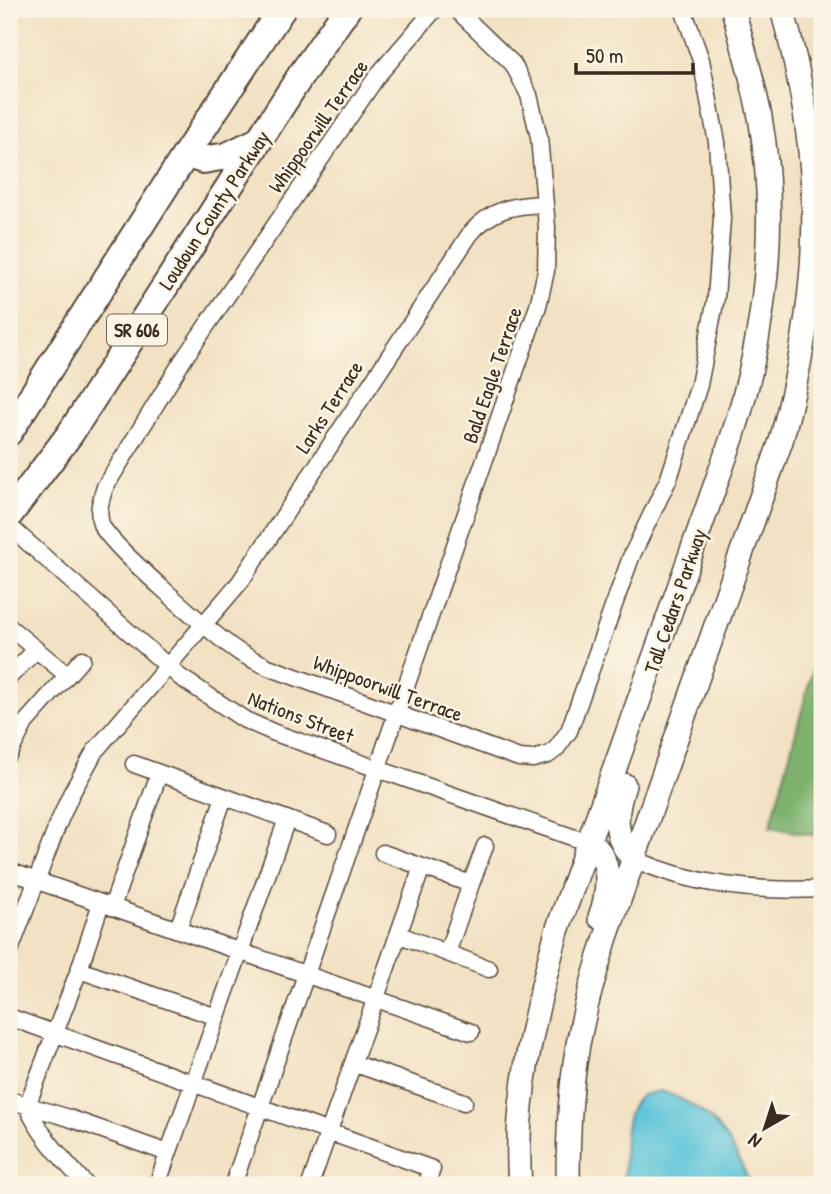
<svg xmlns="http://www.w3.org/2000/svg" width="831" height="1194" font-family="'Patrick Hand',sans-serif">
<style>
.forest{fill:#7eb26e;stroke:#5c6e46;stroke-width:2}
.water{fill:#5ec5da;stroke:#4c787c;stroke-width:2}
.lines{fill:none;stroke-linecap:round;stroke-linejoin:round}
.minor-casing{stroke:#564537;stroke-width:19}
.secondary-casing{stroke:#564537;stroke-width:26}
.primary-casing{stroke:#564537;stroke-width:30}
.minor{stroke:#fff;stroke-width:16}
.secondary{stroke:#fff;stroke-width:23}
.primary{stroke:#fff;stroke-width:26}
.labels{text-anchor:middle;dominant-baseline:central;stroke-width:5;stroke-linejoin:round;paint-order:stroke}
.shield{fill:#fcf5e5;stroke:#75675a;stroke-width:2}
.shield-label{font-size:19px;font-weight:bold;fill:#3b2a1e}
.street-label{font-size:21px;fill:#3b2a1e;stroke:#fcf5e5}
</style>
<rect width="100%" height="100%" fill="#fcf5e5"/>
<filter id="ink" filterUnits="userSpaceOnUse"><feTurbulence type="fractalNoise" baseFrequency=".0143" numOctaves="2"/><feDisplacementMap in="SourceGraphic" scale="14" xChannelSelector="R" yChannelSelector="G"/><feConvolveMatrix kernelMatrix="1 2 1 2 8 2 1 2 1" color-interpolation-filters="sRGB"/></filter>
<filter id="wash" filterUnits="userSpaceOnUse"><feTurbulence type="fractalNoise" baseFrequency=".00686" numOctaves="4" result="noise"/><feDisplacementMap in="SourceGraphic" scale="28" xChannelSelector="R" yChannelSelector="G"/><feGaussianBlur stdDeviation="1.57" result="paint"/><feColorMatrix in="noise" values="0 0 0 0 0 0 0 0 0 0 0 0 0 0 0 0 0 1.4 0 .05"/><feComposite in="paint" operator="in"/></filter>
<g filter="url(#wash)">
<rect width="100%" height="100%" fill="#f2e1c3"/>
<path class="forest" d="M822 636V837L770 827Z"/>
<path class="water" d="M660 1091C712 1106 730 1139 751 1185H624C625 1162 620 1106 643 1095 648 1093 655 1092 660 1091Z"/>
</g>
<g filter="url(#ink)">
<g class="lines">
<defs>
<path id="minor" d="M435 9 378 75 183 360 105 487C101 499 97 511 101 524 109 545 216 637 239 652 248 658 259 662 268 667L519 758 533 759 548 755 556 749 569 731 631 557 669 478 699 385 716 298 722 219 717 142 701 60 683 9
M9 526 180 677 245 720 275 733 589 843
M9 627 67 675
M9 677 36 650
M9 754 25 723 82 659
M134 764 328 834
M383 853 471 884 485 846
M634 859C694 886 757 892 822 889
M9 871 471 1032
M112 907 159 774
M178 929 224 797
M400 935 489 969
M9 953 58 824 71 794 95 751 240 582 470 234C491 209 513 205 545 204
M447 953 471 884
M79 970 217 1017
M9 1017 432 1169 426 1185
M353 1063 464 1102
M9 1100 69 1118 168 1153
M86 1185C64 1160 40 1136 27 1106L79 970 101 903
M157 1185 287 819
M233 1185 538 306 546 271 547 227 539 137 529 95 513 64 456 9
M310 1185 422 867"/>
<path id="secondary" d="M624 785C615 813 612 837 634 859
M589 843C614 856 608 896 600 917
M520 1185C513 1100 535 1013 557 931L732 438C765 336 779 223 760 117 753 81 743 45 733 9
M568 1185C568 1132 570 1077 582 1025 588 995 597 966 606 937L781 441C823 286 826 164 782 9"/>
<path id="primary" d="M186 154 203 160 227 156 258 141
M9 432 186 154 282 9
M9 515 70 434 301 75 347 9"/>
</defs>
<use href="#minor" class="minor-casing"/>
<use href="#secondary" class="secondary-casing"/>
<use href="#primary" class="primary-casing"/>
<use href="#minor" class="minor"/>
<use href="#secondary" class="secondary"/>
<use href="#primary" class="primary"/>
</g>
</g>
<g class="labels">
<rect class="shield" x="107" y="314.5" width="60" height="31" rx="5"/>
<g class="shield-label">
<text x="137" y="330">SR 606</text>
</g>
<g class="street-label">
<text transform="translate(318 126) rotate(-55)">Whippoorwill Terrace</text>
<text transform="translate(214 210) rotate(-57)">Loudoun County Parkway</text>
<text transform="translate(492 375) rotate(-71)">Bald Eagle Terrace</text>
<text transform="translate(329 407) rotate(-57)">Larks Terrace</text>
<text transform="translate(675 601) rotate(-71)">Tall Cedars Parkway</text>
<text transform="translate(388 688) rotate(20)">Whippoorwill Terrace</text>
<text transform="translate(301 717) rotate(21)">Nations Street</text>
</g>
</g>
<rect width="831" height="1194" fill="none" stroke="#fcf5e5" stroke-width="35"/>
<g transform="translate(765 1128) rotate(219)" stroke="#fcf5e5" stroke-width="5" paint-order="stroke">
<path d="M0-5L12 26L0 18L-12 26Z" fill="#3b2a1e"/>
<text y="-10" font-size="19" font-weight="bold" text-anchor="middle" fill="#3b2a1e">N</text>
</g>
<path d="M576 63v10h117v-10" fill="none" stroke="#3b2a1e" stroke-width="3.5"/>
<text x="586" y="63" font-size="21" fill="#3b2a1e" stroke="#fcf5e5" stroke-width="5" paint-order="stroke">50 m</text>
</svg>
